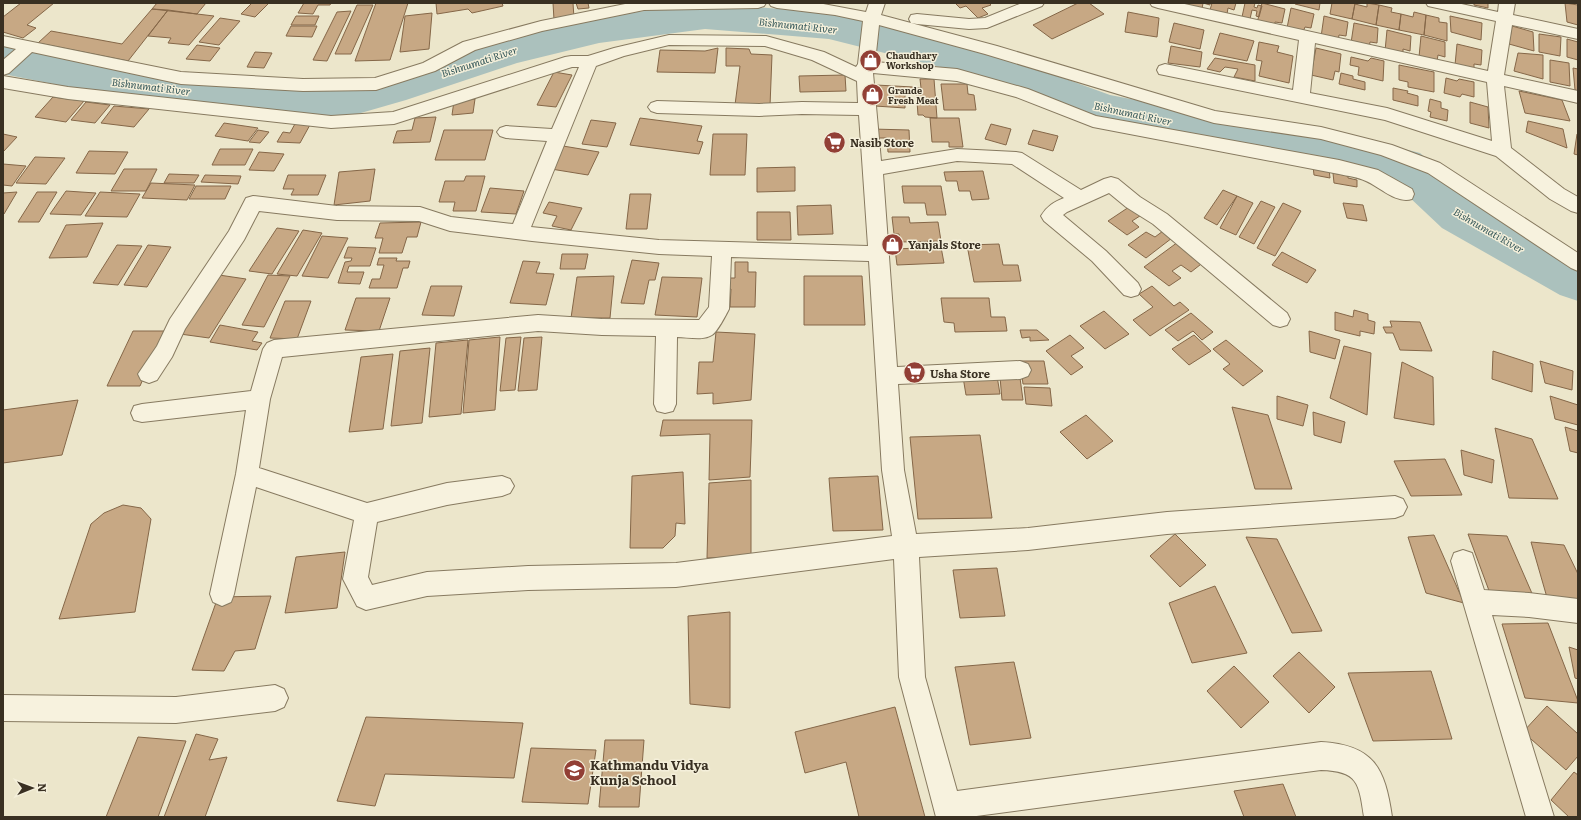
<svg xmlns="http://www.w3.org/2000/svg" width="1581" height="820" font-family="Literata,serif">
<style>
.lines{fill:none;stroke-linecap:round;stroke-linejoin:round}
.river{fill:#abc1bd;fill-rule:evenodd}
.building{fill:#c7a884;stroke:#856748}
.minor-casing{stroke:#877a60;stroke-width:2}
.minor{fill:#f7f2de;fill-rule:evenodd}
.labels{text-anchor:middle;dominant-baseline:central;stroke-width:3;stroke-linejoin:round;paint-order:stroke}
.far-poi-label{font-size:9px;font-weight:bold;fill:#393022;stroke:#f4efda;text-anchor:start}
.far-water-label{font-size:10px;font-style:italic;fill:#335658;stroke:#f4efda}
.poi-label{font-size:11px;font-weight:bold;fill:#393022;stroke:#f4efda;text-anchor:start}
.near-poi-label{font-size:13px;font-weight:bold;fill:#393022;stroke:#f4efda;text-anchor:start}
</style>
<rect width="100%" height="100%" fill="#ece6cb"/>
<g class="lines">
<path class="river" d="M705 3 829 13 1000 55 1110 95 1256 123 1404 149 1420 153 1476 202 1578 258V301L1560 295 1442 228 1390 179 1256 155 1103 123 972 75 829 39 705 29 599 43 517 63 406 100 340 119 134 100 3 74V46L134 72 340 89 378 79 506 39 599 17Z"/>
</g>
<path class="building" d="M21 3H54L27 25 36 28 23 38 3 32V17Z
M157 3H206L197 14 152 9Z
M252 3H269L255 17 241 14Z
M304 3H331L330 5H318L313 14 298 13Z
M376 3H408L390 60 355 61Z
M436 3H502L503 6 472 13 468 9 437 14Z
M553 3H573L574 18 554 20Z
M576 3H588L589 8 578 9Z
M955 3H989L991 5 982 8 988 14 978 18 966 6 960 8Z
M1078 3H1089L1104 14 1052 39 1033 25Z
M1186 3H1210V5L1203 3 1202 9 1186 5Z
M1212 3H1236L1234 10 1228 8 1227 14 1210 10Z
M1245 3H1255L1254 7 1257 8 1258 5 1262 6 1259 17 1256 16 1257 11 1252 10 1250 19 1242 17Z
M1262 3 1285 9 1282 23 1275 22 1274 27 1257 23Z
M1296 3H1320L1319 10 1295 4Z
M1332 3H1355L1352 19 1330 14Z
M1367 3 1379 5 1376 25 1352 19 1355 4 1367 7Z
M1474 3H1488V8L1474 5Z
M1565 3 1578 5V25L1567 22Z
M357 5H373L351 54H335Z
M1379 5 1392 8 1391 12 1401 14 1399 30 1376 25Z
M1291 8 1314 14 1311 28 1305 27 1303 32 1287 28Z
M152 9 168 10 128 61 38 43 51 31 122 44Z
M168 10 197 14 214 16 189 45 168 43 171 38 148 36Z
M351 11 327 61 313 60 337 12Z
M1128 12 1159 18 1157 37 1125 32Z
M1414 12 1426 15 1424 35 1399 30 1401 14 1413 17Z
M432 13 429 49 400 52 405 16Z
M1426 15 1439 18V22L1447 23V41L1424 35Z
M296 16H319L315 25H291Z
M1324 16 1348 22 1346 36 1339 35 1338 41 1321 37Z
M1450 16 1482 23 1481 40 1451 32Z
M220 18 240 21 219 45 199 42Z
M1174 23 1204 30 1200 49 1169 42Z
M1354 23 1378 28 1377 43 1370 42 1369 48 1351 43Z
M291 26H317L312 37 286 36Z
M1512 26 1533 32 1534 51 1509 44Z
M1387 30 1411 36 1410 51 1403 49V55L1385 51Z
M1220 33 1254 41 1247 61 1213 54Z
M1539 34 1561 37 1560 56 1539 52Z
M1421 36 1445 42V57L1438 55 1437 61 1419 57Z
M1567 39 1578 42V60L1567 57Z
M1259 42 1279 46 1277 52 1293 56 1289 83 1259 76 1262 61 1256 60Z
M1457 44 1482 50 1481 65 1474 64V70L1455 65Z
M197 45 220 48 210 61 186 59Z
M1171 46 1202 52 1200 67 1168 63Z
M718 48 715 73 657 72 660 50 705 51Z
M726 48 749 49 751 54 772 55 770 106 735 105 740 66H726Z
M1316 48 1341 54 1339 72 1335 71 1333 80 1311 75Z
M255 52 272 53 264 68 247 67Z
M1518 53 1543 55V79L1514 71Z
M1351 57 1368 61 1371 58 1384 61 1383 81 1358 75 1359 67 1350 65Z
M1215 58 1255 65V81L1234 77 1238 69 1225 67 1220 72 1207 69Z
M1550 60 1569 63 1570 86 1550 82Z
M1399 65 1434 72V92L1408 87V82L1399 80Z
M1573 68 1578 69V91L1575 90Z
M554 72 572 75 556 107 537 105Z
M1341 73 1353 76V79L1365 82V90L1339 84Z
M845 75 846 91 800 92 799 76Z
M1446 78 1457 81 1459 79 1474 82V97L1462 94 1460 97 1444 93Z
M920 79H934L937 118 925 117 923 115H918L916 88H921Z
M941 84H967L968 94 974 95 976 110H944Z
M876 85 913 87V90H905V108L875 106Z
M1393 88 1408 91 1407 93 1418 96V106L1393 100Z
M1519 91 1562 100 1570 121 1525 113Z
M53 97 84 101 66 122 35 117Z
M475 99 473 113 452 115 454 101Z
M1430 99 1441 102V108L1448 110 1447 121 1430 117 1431 112 1428 111Z
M86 102 110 105 95 123 71 120Z
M1470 102 1488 107 1489 128 1470 123Z
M114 106 149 109 134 127 101 123Z
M436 117 430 142 393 143 397 131 412 130 415 118Z
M640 118 702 126 697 141 703 142 699 154 630 145Z
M930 118H959L963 147H949V142H932Z
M591 120 616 123 607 147 582 144Z
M1528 121 1563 129 1567 148 1526 132Z
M296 122 311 123 300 143 277 142 283 132 290 133Z
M224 123 258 128 248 141 215 136Z
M991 124 1011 129 1006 145 985 139Z
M872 129 909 130 910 152H888L887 138H873Z
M258 130 269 132 260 143 249 142Z
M444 130H493L485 160H435Z
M1033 130 1058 136 1053 151 1028 144Z
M3 134 17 137 3 152Z
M713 134H747L745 175H710Z
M1577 134H1578V155L1574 154Z
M563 146 599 152 588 175 551 169Z
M220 149H253L245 165H212Z
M89 151 128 152 115 174 76 173Z
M259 152 284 154 274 171 249 170Z
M35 157 65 158 46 184 16 183Z
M3 164 26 166 12 186 3 185Z
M1313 166 1329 169 1330 178 1314 175Z
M795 167V191L757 192V168Z
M124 169H157L146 191H111Z
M375 169 370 201 334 205 339 172Z
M983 171 989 199 972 200 970 191H959L957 181H946L944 172Z
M1333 173 1348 176V178L1357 180V187L1334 183Z
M169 174 199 175 194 183H164Z
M205 175 241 176 238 184 201 182Z
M288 175H326L318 195H291L294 189H283Z
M466 176H485L476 211H453L455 202H439L445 181H464Z
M151 183 195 185 187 200 142 198Z
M196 186H231L225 199H189Z
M902 186H941L946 215H927L925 203H904Z
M490 188 524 191 516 214 481 212Z
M1223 190 1237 196 1217 225 1204 218Z
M66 191 96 193 81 215 50 214Z
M17 192 4 214H3V193Z
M37 192H57L39 222H18Z
M100 192 140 194 127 217 85 216Z
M630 194H651L647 229H626Z
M1237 196 1253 203 1236 235 1220 228Z
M1261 201 1275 207 1254 244 1239 237Z
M549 202 582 208 571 230 552 226 557 216 543 213Z
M1283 203 1301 211 1275 256 1257 248Z
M1343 203 1363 205 1367 221 1347 218Z
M831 205 833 234 798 235 797 206Z
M1132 205 1143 214 1132 221 1139 227 1127 235 1108 221Z
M757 212H790L791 240H757Z
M892 217H909L910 223 938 222 941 241 900 242 899 234H894Z
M421 222 417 237H407L402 253H379L383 238H375L380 223Z
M103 223 87 257 49 258 66 225Z
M277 228 299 231 272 274 249 271Z
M303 230 322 233 297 276 277 274Z
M1163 231 1172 238 1146 258 1128 245 1146 232 1155 237Z
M322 236 348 238 328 278 302 276Z
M1178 242 1205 261 1191 272 1181 265 1172 271 1181 278 1169 286 1144 267Z
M999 244 1003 265H1018L1021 281 974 282 967 245Z
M117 245 142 246 118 285 93 283Z
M148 245 171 247 147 287 124 285Z
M348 247 376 248 370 266H349L347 272H364L360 284 338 283 345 262 351 261 352 258H344Z
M941 247 944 263 897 265 895 249Z
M1282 252 1316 270 1307 283 1272 265Z
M562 254H588L585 269H560Z
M379 258H397L396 261H410L408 268H403L397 288H369L372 279H380L384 265H377Z
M632 260 659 263 655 280H649L644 304 621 303Z
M523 261 540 262 536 273 554 274 546 305 510 303Z
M735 262H748V272H756L755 307H730L731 289H725L726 278H735Z
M219 275 246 279 209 338 180 334Z
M268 275 290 276 264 327 242 325Z
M614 276 610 318H571L577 277Z
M804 276H862L865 325H804Z
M662 277 702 278 697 317 655 315Z
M431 286H462L454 316 422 315Z
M1152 286 1174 306 1180 302 1189 310 1150 336 1133 320 1153 307 1139 294Z
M356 298H390L379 331 345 330Z
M941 298H989L991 317H1005L1007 331 955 332 954 323 944 322Z
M285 301H311L297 339 270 338Z
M1354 310 1368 314V320L1375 322 1374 334 1360 331V336L1335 330V312L1353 317Z
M1104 311 1129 334 1105 349 1080 326Z
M1191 313 1213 332 1202 340 1193 331 1178 341 1165 330Z
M1390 321 1420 322 1432 351 1400 350 1393 333H1386L1383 327H1392Z
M220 325 258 332 252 341 262 343 257 350 210 342Z
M1020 330H1037L1049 340 1030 341V337L1022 338Z
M133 331H164L140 386H107Z
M1309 331 1340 340 1335 359 1310 352Z
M716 332 755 334 751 400 713 404V393L697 394 699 362H713Z
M1070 335 1084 348 1071 356 1083 367 1071 375 1046 351Z
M1194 335 1211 351 1189 365 1172 349Z
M500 337 495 410 463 413 469 340Z
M521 337 515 390 500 391 506 338Z
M542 337 537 390 518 391 524 338Z
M468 340 461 414 429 417 436 343Z
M1226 340 1263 371 1243 386 1223 369 1230 364 1213 349Z
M1344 346 1371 353 1367 415 1330 398Z
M430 348 422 423 391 426 400 351Z
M1493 351 1533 364 1532 392 1492 379Z
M393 354 383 429 349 432 361 357Z
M1020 361H1044L1048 384H1023Z
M1540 361 1573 371 1572 390 1545 383Z
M1402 362 1433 377 1434 425 1394 418Z
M995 364 1000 394 966 395 961 365Z
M1000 377 1020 378 1023 400H1002Z
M1024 387 1050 388 1052 406 1026 404Z
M1277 396 1308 405 1303 426 1277 419Z
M1550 396 1578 405V425L1555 419Z
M78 400 62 455 3 463V410Z
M1232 407 1268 415 1292 489H1255Z
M1313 412 1345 422 1341 443 1314 435Z
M1086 415 1113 441 1087 459 1060 432Z
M663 420H752L750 477 709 480 710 434 660 436Z
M1565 427 1578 431V453L1570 451Z
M1495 428 1532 439 1558 499 1509 498Z
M980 435 992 518 918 519 910 437Z
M1461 450 1494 460 1492 483 1464 475Z
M1445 459 1462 495 1411 496 1394 461Z
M683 472 685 524 676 523 675 536 663 548H630L632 476Z
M878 476 883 530 833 531 829 478Z
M751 480V556L707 558 709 483Z
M123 505 141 508 151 519 135 612 59 619 91 524 104 513Z
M1175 534 1206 565 1180 587 1150 556Z
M1468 534 1507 536 1534 598 1491 596Z
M1434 535 1464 603 1426 593 1408 537Z
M1246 537 1277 539 1322 631 1292 633Z
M1531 542 1564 545 1578 574V602L1548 601Z
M345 552 337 608 285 613 296 557Z
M997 568 1005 616 960 618 953 570Z
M1215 586 1247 653 1192 663 1169 603Z
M271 596 255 649 235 651 224 671 192 670 218 597Z
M730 612V708L690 704 688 616Z
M1548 623 1578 701V703L1525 698 1502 624Z
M1569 647 1578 650V679L1575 678Z
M1299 652 1335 687 1309 713 1273 676Z
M1014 662 1031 738 970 745 955 667Z
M1234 666 1269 702 1241 728 1207 691Z
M1431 671 1452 739 1373 741 1348 673Z
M1547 706 1578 734V756L1566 770 1523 732Z
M895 707 925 817H859L846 762 805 773 795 732Z
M366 717 523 723 514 778 385 774 375 806 337 801Z
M196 734 218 739 209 760 227 757 205 817H164Z
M138 737 186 741 158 817H106Z
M605 740H644L639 807H599Z
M531 748 596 750 588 804 522 802Z
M1574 772 1578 775V817H1569L1551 800Z
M1283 784 1296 817H1244L1234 791Z"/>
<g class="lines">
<defs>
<path id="minor" d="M630 3H766L764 6 758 8 644 10 542 31 475 50 435 71 376 90 303 91 181 84 32 52 9 73 3 75V60L16 49 3 46V36L181 72 303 79 375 78 423 63 463 42 541 21Z
M769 3H818L866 12 869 3H885L881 15 997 46 1215 111 1321 127 1392 145 1440 163 1578 253V271L1571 268 1428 173 1381 155 1321 139 1214 123 985 54 879 25 875 62 957 69 1028 89 1096 116 1339 160 1378 170 1412 189 1414 194 1412 199C1396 204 1380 187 1366 181 1358 177 1348 176 1339 174L1093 127 1016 97 957 81 873 73 881 161 957 149 1016 152 1022 153 1081 190 1104 179 1111 177 1118 179 1140 197 1167 214 1287 313 1290 319 1287 325 1280 327 1273 325 1153 224 1126 207 1109 193 1067 212 1063 215 1106 251 1138 283 1141 289 1138 295 1131 297 1124 295 1092 261 1044 221 1041 216C1047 206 1054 202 1064 198L1012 164 957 161 883 174 897 367 1020 361 1028 364 1031 370 1028 376 1020 379 898 384 904 470 916 534 1028 528 1167 512 1395 496 1403 499 1407 507 1403 515 1395 518 1167 534 1028 550 919 557 925 677 957 791 1321 742C1374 745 1385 768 1392 817H1364C1359 783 1358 771 1321 770L969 817H936L899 677 894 559 676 587 528 590 427 596 366 610 357 606 343 579 354 520 256 487 234 594 231 602 222 606 213 602 210 594 236 474 246 410 142 422 134 420 131 413 134 406 142 404 251 391 263 349 267 343 274 340 538 315 602 319 699 320 709 307 712 256 659 254 532 241 450 231 419 221 337 220 259 211 244 240 185 329 172 357 157 380 149 383 141 380 138 374 157 346 170 319 229 231 246 198 253 196 337 206 420 207 451 217 513 224 547 141 506 138 500 136 497 132 500 128 506 126 552 129 579 67H572L394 124 331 128 68 99 3 88V76L68 87 331 116 393 112 565 57 571 56H588L614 48 669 35 766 36 824 52 856 67 858 64 863 21 835 15 777 8 771 6ZM669 45 765 46 812 60 857 81 858 103 802 102 759 104 657 101 651 103 648 107 651 111 657 113 759 116 802 114 859 115 868 246 659 240 531 227 596 66 624 56ZM731 257 869 261 882 470 892 536 676 563 528 566 427 572 372 585 368 577 377 522 447 505 502 496 510 493 514 486 510 479 502 476 447 483 367 503 259 468 270 399 282 357 538 331 602 335 656 336 654 404 657 411 665 413 673 411 676 404 677 337C687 337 703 341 712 335 717 332 726 315 729 309Z
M1022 3H1044L1042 6 987 28 969 29 917 24 911 23 909 19 911 15 917 14 969 19 985 18Z
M1150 3H1180L1488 71 1496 21 1428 6 1426 3H1457L1498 12 1499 3H1515L1513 15 1578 29V39L1512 25 1504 75 1578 91V103L1504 86 1511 148 1564 189 1578 197V213L1571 211 1550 199 1496 156 1385 120 1159 74 1157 70 1159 66 1165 64 1293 90 1299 40 1158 8 1152 6ZM1315 43 1487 82 1492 141 1387 108 1310 93Z
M1463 550 1472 553 1484 590 1529 593 1578 599V623L1529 617 1492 615 1554 817H1526L1451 561 1454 553Z
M275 685 284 689 288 698 284 707 275 711 176 723 3 721V695L176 697Z"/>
</defs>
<use href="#minor" class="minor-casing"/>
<use href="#minor" class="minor"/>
</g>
<defs>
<symbol id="shop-disc" viewBox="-11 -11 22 22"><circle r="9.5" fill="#923f35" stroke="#f4efda"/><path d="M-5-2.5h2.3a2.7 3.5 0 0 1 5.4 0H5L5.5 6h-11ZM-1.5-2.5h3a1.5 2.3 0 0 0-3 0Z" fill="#fff"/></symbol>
<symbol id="supermarket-disc" viewBox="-11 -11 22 22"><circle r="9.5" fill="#923f35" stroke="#f4efda"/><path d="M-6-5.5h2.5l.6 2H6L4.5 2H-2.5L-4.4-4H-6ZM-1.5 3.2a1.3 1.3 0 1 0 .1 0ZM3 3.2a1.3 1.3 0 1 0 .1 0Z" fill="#fff"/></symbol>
<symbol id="school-disc" viewBox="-11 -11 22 22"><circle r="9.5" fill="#923f35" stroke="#f4efda"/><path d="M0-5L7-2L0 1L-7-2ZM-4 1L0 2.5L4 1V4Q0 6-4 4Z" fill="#fff"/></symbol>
</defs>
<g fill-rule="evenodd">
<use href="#shop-disc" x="858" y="48" width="25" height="25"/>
<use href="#shop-disc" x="860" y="82" width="25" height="25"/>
<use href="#supermarket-disc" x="822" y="130" width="25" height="25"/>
<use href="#shop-disc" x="880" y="232" width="25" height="25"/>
<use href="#supermarket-disc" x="902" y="360" width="25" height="25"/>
<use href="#school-disc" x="562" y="758" width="25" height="25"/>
</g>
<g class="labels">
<g class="far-poi-label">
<text x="886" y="55">Chaudhary<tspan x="886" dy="10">Workshop</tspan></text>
<text x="888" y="90">Grande<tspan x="888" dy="10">Fresh Meat</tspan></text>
</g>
<g class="far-water-label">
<text transform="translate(798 25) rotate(6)">Bishnumati River</text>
<text transform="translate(479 61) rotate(-18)">Bishnumati River</text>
<text transform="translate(151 86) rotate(7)">Bishnumati River</text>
<text transform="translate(1133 113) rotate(12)">Bishnumati River</text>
<text transform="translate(1489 230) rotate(30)">Bishnumati River</text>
</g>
<g class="poi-label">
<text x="850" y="142">Nasib Store</text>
<text x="908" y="244">Yanjals Store</text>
<text x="930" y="373">Usha Store</text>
</g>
<g class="near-poi-label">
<text x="590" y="764">Kathmandu Vidya<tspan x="590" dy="15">Kunja School</tspan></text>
</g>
</g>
<rect width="1581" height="820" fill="none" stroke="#393022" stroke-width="8"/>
<g transform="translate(32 788) rotate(89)" stroke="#f4efda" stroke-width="3" paint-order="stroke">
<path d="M0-3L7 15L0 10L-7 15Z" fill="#393022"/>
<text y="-6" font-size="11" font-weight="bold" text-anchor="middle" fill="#393022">N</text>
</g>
</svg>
